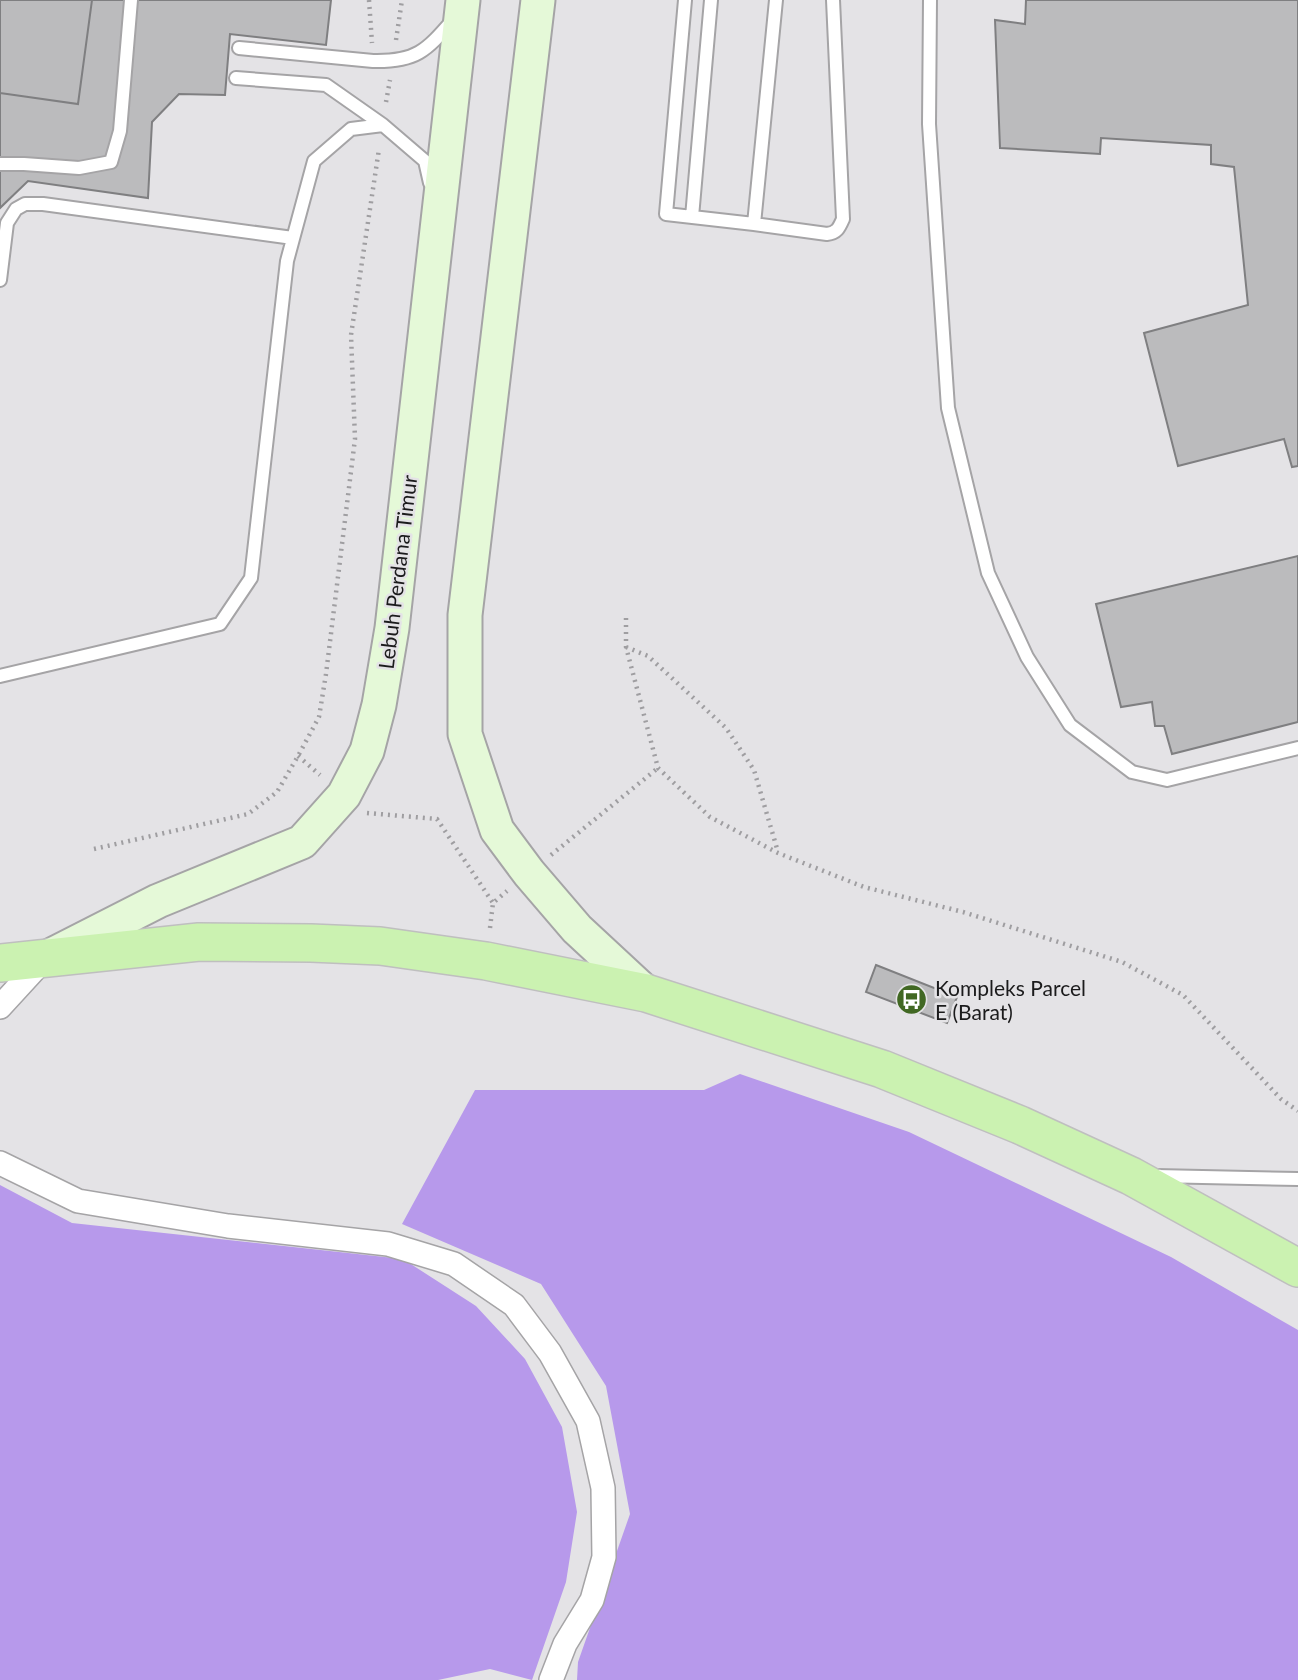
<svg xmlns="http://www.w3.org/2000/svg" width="1298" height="1680" font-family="Lato,sans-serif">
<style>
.forest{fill:#b799eb}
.building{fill:#bbbbbd;stroke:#7f7f81;stroke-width:2}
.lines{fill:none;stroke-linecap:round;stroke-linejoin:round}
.lane-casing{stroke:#a5a4a6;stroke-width:16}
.street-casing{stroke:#a5a4a6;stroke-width:26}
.secondary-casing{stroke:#a5a4a6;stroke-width:37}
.primary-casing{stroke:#bfbfbf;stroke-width:40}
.path{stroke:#9f9ea1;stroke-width:4.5;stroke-dasharray:2 5;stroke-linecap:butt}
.lane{stroke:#fff;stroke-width:12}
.street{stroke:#fff;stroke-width:23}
.secondary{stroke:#e5f9d8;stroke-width:33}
.primary{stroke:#cbf2b1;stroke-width:37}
.labels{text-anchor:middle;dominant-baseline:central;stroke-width:5;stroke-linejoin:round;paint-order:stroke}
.street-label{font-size:21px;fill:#1b1b1c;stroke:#e4e3e6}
.poi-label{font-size:21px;fill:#1b1b1c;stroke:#e4e3e6;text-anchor:start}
</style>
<rect width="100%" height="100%" fill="#e4e3e6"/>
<path class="forest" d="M740 1074 909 1132 1171 1257 1298 1330V1680H577L578 1662 630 1514 606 1386 541 1284 402 1224 475 1090H704Z
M0 1185 72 1223 403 1259 476 1306 525 1359 562 1427 577 1512 566 1582 532 1680 490 1669 438 1680H0Z"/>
<path class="building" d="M0 0H92L78 104 0 93Z
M0 0H331L326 45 230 34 225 95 179 94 152 122 148 198 28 181 0 208Z
M1026 0H1298V466L1292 467 1284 439 1178 466 1144 333 1248 305 1234 167 1211 164V145L1101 138 1100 154 1000 148 995 20 1025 24Z
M1298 556V722L1172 754 1164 726H1155L1152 702 1121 707 1096 604Z
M876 965 957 997 947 1023 866 992Z"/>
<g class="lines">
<defs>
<path id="lane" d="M685 0 666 214 754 224 827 234C837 233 839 228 843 219L833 0
M930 0 929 124 948 408 988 573 1027 657 1070 725 1132 772 1167 780 1298 748
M239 48 373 61C416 62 426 51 453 20
M236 78 326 85 383 125 425 161 430 183
M0 164H24L79 168 111 162 120 131 131 0
M692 217 711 0
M754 224 776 0
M0 280 7 223 16 209 25 204H43L293 238
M0 676 220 624 251 578 287 261 314 161 351 129 383 125
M1156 1176 1298 1179"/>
<path id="street" d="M0 1007 45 958
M0 1163 78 1201 228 1226 388 1244 454 1264 514 1305 550 1353 588 1421 603 1488 604 1557 592 1600 565 1644 551 1680"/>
<path id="secondary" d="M538 0 465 615V734L497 830 529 873 577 929 646 993
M50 956 158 901 302 842 344 795 367 751 379 705 392 628 463 0"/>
<path id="primary" d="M0 963 199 942 311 943 380 946 486 961 646 993 882 1069 1020 1125 1131 1176 1298 1268"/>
</defs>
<use href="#lane" class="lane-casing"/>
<use href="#street" class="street-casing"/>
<use href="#secondary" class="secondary-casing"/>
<use href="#primary" class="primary-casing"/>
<path class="path" d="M369 0 372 43
M396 40 402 0
M386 102 390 80
M626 618V647L658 768 710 817 778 853 864 887 963 912 1122 962 1183 995 1281 1099 1298 1111
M626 647 648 656 726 728 754 770 778 852
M298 756 320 775
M367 813 437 819 493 903
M94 849 248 814 277 792 298 756 319 717 326 674 355 439 351 335 379 149
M551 855 658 768
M490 928 493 903 507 891"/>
<use href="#lane" class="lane"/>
<use href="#street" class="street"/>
<use href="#secondary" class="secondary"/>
<use href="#primary" class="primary"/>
</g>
<defs>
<symbol id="bus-disc" viewBox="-11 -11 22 22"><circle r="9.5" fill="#416823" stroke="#e4e3e6"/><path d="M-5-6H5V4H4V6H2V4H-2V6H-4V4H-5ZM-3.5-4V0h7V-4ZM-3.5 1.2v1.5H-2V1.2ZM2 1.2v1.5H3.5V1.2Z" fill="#fff"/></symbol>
</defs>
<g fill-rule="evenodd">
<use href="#bus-disc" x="894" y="982" width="35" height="35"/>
</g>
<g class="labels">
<g class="street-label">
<text transform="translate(397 572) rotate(-83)">Lebuh Perdana Timur</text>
</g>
<g class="poi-label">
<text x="935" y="987">Kompleks Parcel<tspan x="935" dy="24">E (Barat)</tspan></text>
</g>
</g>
</svg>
